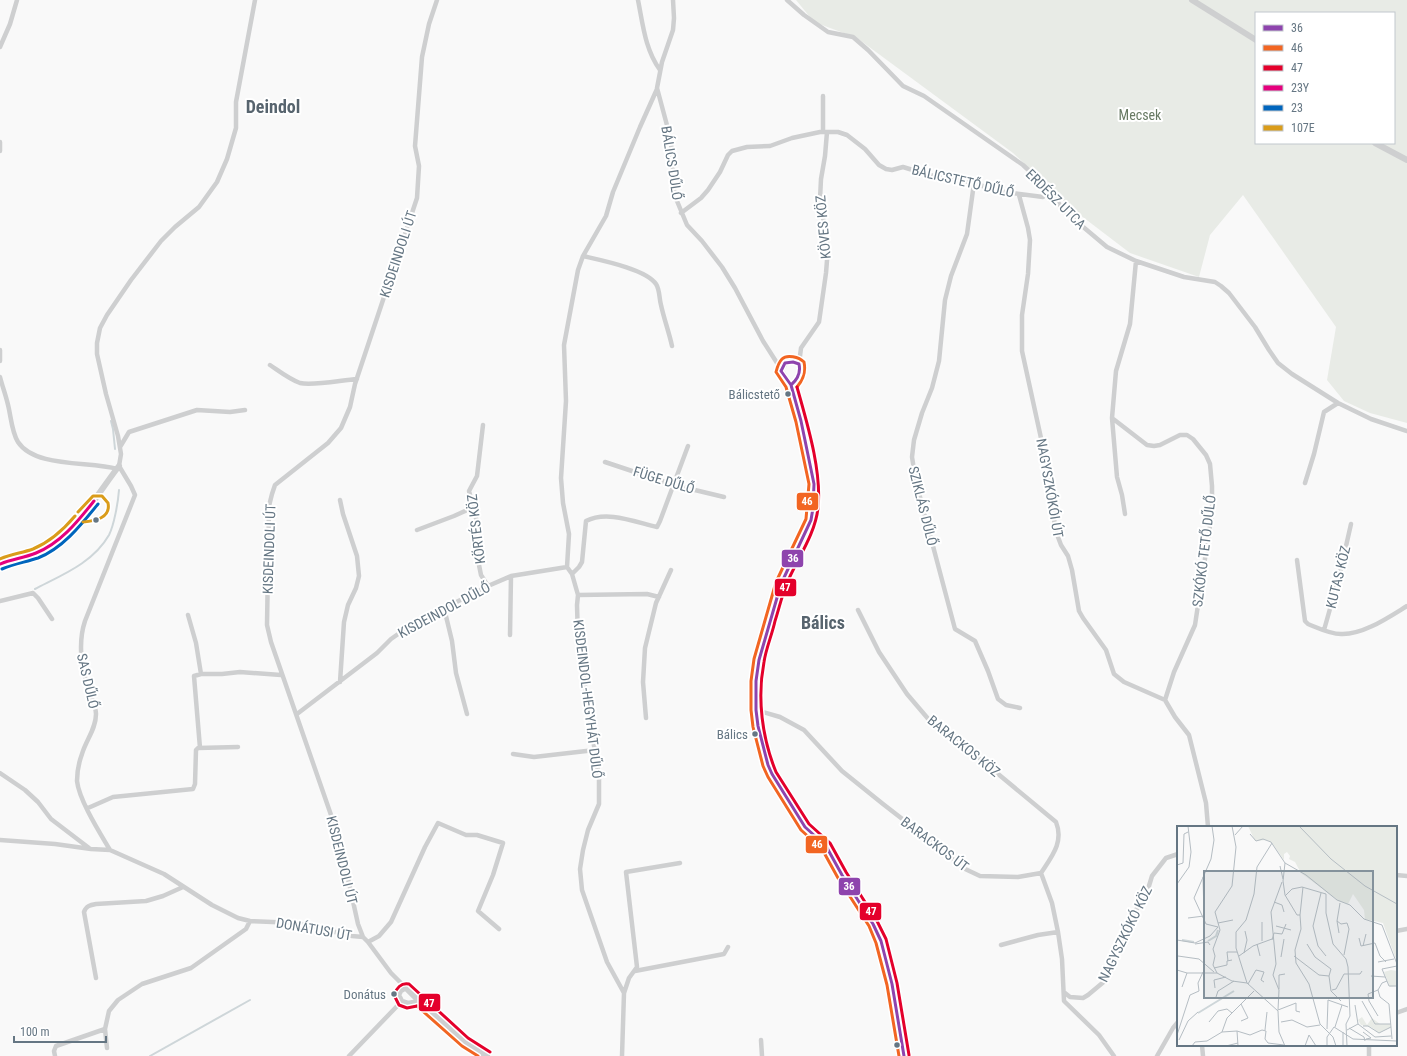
<svg xmlns="http://www.w3.org/2000/svg" width="1407" height="1056" font-family="'Roboto Condensed',sans-serif">
<style>
.green{fill:#e8ebe6;fill-rule:evenodd}
.lines{fill:none;stroke-linecap:round;stroke-linejoin:round}
.stream{stroke:#ced6d9;stroke-width:2}
.minor{stroke:#cecfd0;stroke-width:4.5}
.tertiary{stroke:#cecfd0;stroke-width:6}
.bus-1-casing{stroke:#fff;stroke-width:6}
.bus-2-casing{stroke:#fff;stroke-width:6}
.bus-3-casing{stroke:#fff;stroke-width:6}
.bus-4-casing{stroke:#fff;stroke-width:6}
.bus-5-casing{stroke:#fff;stroke-width:6}
.bus-6-casing{stroke:#fff;stroke-width:6}
.bus-1{stroke:#8e44ad;stroke-width:3}
.bus-2{stroke:#f26522;stroke-width:3}
.bus-3{stroke:#e4002b;stroke-width:3}
.bus-4{stroke:#e5007d;stroke-width:3}
.bus-5{stroke:#0065bd;stroke-width:3}
.bus-6{stroke:#da9c1a;stroke-width:3}
.bus-dot{fill:#657683;stroke:#fff;stroke-width:1.5}
.labels{text-anchor:middle;dominant-baseline:central;stroke-width:4;stroke-linejoin:round;paint-order:stroke}
.bus-label{font-size:13px;fill:#657683;stroke:#fff;text-anchor:end}
.park-label{font-size:14px;fill:#687a64;stroke:#fff}
.street-label{font-size:14px;fill:#657683;stroke:#fff}
.district-label{font-size:18px;font-weight:bold;fill:#57646e;stroke:#fff}
.inset-river{fill:none;stroke:#ced6d9;stroke-width:2}
.inset-road{fill:none;stroke:#b5bdc3;stroke-width:1}
.view{fill:#84929c;fill-opacity:0.15;stroke:#84929c;stroke-width:2}
.inset-edge{fill:none;stroke:#657683;stroke-width:2}
.line-badge{stroke:#fff;stroke-width:1.5}
.badge-label{font-size:11px;text-anchor:middle;font-weight:bold;fill:#fff}
</style>
<rect width="100%" height="100%" fill="#f9f9f9"/>
<path class="green" d="M796 0H1407V423L1370 413 1344 401 1327 380 1336 327 1243 195 1210 235 1199 277 1130 253 1071 208 1013 153 857 38 814 22ZM1256 13H1394V143H1256Z"/>
<g class="lines">
<path class="stream" d="M111 421 113 429 115 449
M35 589C62 575 93 563 109 535 114 525 118 503 119 490
M150 1056 250 1000"/>
<path class="minor" d="M638 0C643 25 645 49 660 70
M673 0 674 18 673 30 662 62 657 88 668 129 672 150 674 190 677 201 687 225 702 241 722 267 735 288 763 341 791 385 801 421 814 484 813 508 811 520 802 541 791 562 781 584 759 660 756 681V710L758 726 768 765 772 774 805 827 826 846 842 875 873 924 881 941 892 984 904 1056
M787 0 804 15 828 32 853 37 868 50 903 86 924 96 1023 165 1051 191 1063 210 1107 247 1136 261 1184 277 1215 282 1221 286 1229 293 1255 327 1269 350 1278 363 1292 374 1338 403 1371 419 1407 431
M0 47 10 24 17 0
M823 96V132
M0 142V151
M974 183 967 234 951 276 945 300 939 361 932 388 922 413 914 440 912 457 916 482 955 629 975 641 988 671 998 699 1006 705 1020 708
M1019 195 1028 228 1030 240 1028 274 1022 315V351L1051 484 1055 529 1061 545 1068 556 1072 570 1079 611 1083 618 1106 650 1114 674 1124 682 1165 700 1175 717 1189 735 1206 803 1208 827
M681 213 701 198 708 190 720 172 728 155 732 151 747 147 770 146 792 138 820 132H838L847 135 865 149 879 165 886 169 892 170 903 167 929 175 974 183 997 191 1043 197 1051 191
M583 256C600 260 646 269 656 284 660 290 659 298 661 305 664 319 669 332 672 346
M1136 261 1130 324 1116 371 1112 418 1147 445 1154 446 1160 445 1180 435H1187L1193 439 1206 455 1210 464 1212 486V512L1195 625 1174 672 1165 700
M0 350V361
M799 364 801 348 819 322 826 273 828 248 820 199 821 179 825 156 827 132
M270 365C279 371 289 379 300 383 313 386 342 380 357 379
M781 371 787 362H794L799 364C802 374 798 379 791 385
M0 377C2 385 5 393 7 401 11 414 11 431 18 442 35 468 90 461 117 469
M1112 418 1117 477 1122 495 1125 514
M483 425 477 476 469 491 478 526 477 540 478 560 481 575 488 586
M120 447 129 432 197 410 230 412 245 410
M605 462 674 485 724 497
M1305 483 1314 454 1324 412 1338 403
M417 530 454 516 474 507
M1297 560 1305 621 1308 624C1318 628 1330 634 1341 634 1363 635 1389 617 1407 606
M572 574 579 567 582 562 586 521C607 510 635 522 657 527L660 521 688 446
M578 595 647 594 659 597
M0 601 33 593 38 598 52 619
M444 608 452 641 456 673 467 714
M858 610 879 652 907 694 930 721 957 738 974 754 1056 822C1064 842 1052 856 1041 873
M188 615 196 643 201 674
M1324 630 1339 577 1351 524
M510 635 511 576
M340 682 344 622 348 605 356 588 359 576 357 556 343 514 340 500
M756 710 780 717 804 730 842 771 883 804 941 849 963 868 980 876 1018 877 1041 873 1052 903 1058 932 1062 959 1064 1001 1099 1035 1114 1056
M297 714 377 653 391 639 411 625 488 586 511 576 567 567
M646 718 643 682 645 648 656 603 671 570
M200 748 194 676 201 674H222L240 672 281 675
M513 754 534 757 595 750
M0 773 25 790 38 802 51 819 89 848
M88 808 113 797 193 789 195 784 196 750 198 748 238 747
M0 840 55 844 91 849 110 850 164 874 212 905 238 918 250 921 297 923 352 936 363 937 368 942 391 973 406 988 401 991 399 995 402 1001
M110 850C100 833 79 800 77 781 77 773 79 762 82 754 86 740 96 729 96 714 96 706 90 695 88 687 81 667 78 642 85 621L135 495 131 486 119 466 121 454 118 436 106 394 97 354V343L100 328 107 315 131 280 161 241 175 227 199 207 217 182 227 159 236 128V102L255 0
M1396 875 1407 876
M1396 931 1407 929
M363 937 358 924 339 838 271 642 267 625 269 506 272 494 275 485 328 443 341 428 350 407 355 384 417 198 419 166 415 146 422 57 429 24 437 0
M368 942 379 936 391 922 425 847 438 823 466 835H477L503 843 493 875 478 911 499 929
M1001 945 1038 935 1058 932
M635 971 724 954 728 947
M96 978 84 912C86 906 90 905 96 904L146 901 163 896 183 887
M624 993 629 978 637 967 626 872 680 863
M1065 993 1070 997 1083 998 1088 995 1106 980 1117 956 1123 933 1135 911 1145 899 1152 876 1166 858 1178 854
M402 1001 408 1003 419 1001
M1396 1013 1407 1009
M761 1040 762 1056
M1202 1045 1203 1056
M1369 1045V1056
M107 1048 105 1029 109 1011 118 1000 142 984 191 968 246 929 250 921
M55 1056 54 1051 56 1046 105 1029
M349 1056 402 1001
M622 1056 624 993 607 962 582 890 580 869 583 850 588 830 599 804V779L578 639 577 605 578 595 572 574 567 567 569 534 563 503 561 478 566 401 564 345 578 270 583 256 606 216 613 192 640 127 657 89
M1157 1056 1173 1028 1178 1022"/>
<path class="tertiary" d="M1192 0 1256 40
M1375 143 1407 160
M0 564C17 557 36 555 52 545 80 526 98 493 119 466
M406 988 419 1001 465 1042 487 1056"/>
<defs>
<path id="bus-1" d="M793 362 799 364C801 373 798 379 791 385L781 371 785 363Z
M791 385 801 421 814 484 813 508 811 520 781 584 759 660 756 681V710L758 726 768 765 772 774 805 827 826 846 842 875 873 924 881 941 892 984 904 1056"/>
<path id="bus-2" d="M797 387C804 379 806 372 804 362 799 357 787 354 782 359 779 362 777 368 776 372L786 387 796 422 809 484 806 519 776 582 754 659 751 681V710L753 727 763 766 768 777 801 830 822 849 838 878 869 926 876 943 887 985 899 1056
M417 1006 462 1046 478 1056"/>
<path id="bus-3" d="M797 387C807 423 822 471 818 508 815 535 797 559 787 583 782 595 779 609 775 621 772 635 766 648 764 662 757 698 762 738 776 772L809 824 830 843 846 872 877 921 886 939 897 983 909 1055
M417 1006 407 1008 399 1005 394 995C396 989 401 982 409 984L468 1038 490 1052"/>
<path id="bus-4" d="M0 564C12 559 24 558 36 553 61 543 78 521 94 501"/>
<path id="bus-5" d="M2 569C14 564 26 562 38 558 63 548 81 525 98 504"/>
<path id="bus-6" d="M78 512 93 496H102L108 503C111 518 95 521 83 522
M0 559C11 554 22 553 33 549 50 542 64 529 75 516"/>
</defs>
<use href="#bus-1" class="bus-1-casing"/>
<use href="#bus-2" class="bus-2-casing"/>
<use href="#bus-3" class="bus-3-casing"/>
<use href="#bus-4" class="bus-4-casing"/>
<use href="#bus-5" class="bus-5-casing"/>
<use href="#bus-6" class="bus-6-casing"/>
<use href="#bus-1" class="bus-1"/>
<use href="#bus-2" class="bus-2"/>
<use href="#bus-3" class="bus-3"/>
<use href="#bus-4" class="bus-4"/>
<use href="#bus-5" class="bus-5"/>
<use href="#bus-6" class="bus-6"/>
</g>
<g class="bus-dot">
<circle cx="788" cy="394" r="3.5"/>
<circle cx="96" cy="520" r="3.5"/>
<circle cx="755" cy="734" r="3.5"/>
<circle cx="394" cy="994" r="3.5"/>
<circle cx="897" cy="1045" r="3.5"/>
</g>
<g class="labels">
<g class="bus-label">
<text x="780" y="394">Bálicstető</text>
<text x="748" y="734">Bálics</text>
<text x="386" y="994">Donátus</text>
</g>
<g class="park-label">
<text x="1140" y="115">Mecsek</text>
</g>
<g class="street-label">
<text transform="translate(672 163) rotate(81)">BÁLICS DŰLŐ</text>
<text transform="translate(963 181) rotate(13)">BÁLICSTETŐ DŰLŐ</text>
<text transform="translate(1056 199) rotate(45)">ERDÉSZ UTCA</text>
<text transform="translate(823 227) rotate(-95)">KÖVES KÖZ</text>
<text transform="translate(398 254) rotate(-72)">KISDEINDOLI ÚT</text>
<text transform="translate(664 480) rotate(17)">FÜGE DŰLŐ</text>
<text transform="translate(1050 488) rotate(80)">NAGYSZKÓKÓI ÚT</text>
<text transform="translate(923 506) rotate(76)">SZIKLÁS DŰLŐ</text>
<text transform="translate(476 529) rotate(-97)">KÖRTÉS KÖZ</text>
<text transform="translate(269 549) rotate(-88)">KISDEINDOLI ÚT</text>
<text transform="translate(1204 551) rotate(-83)">SZKÓKÓ TETŐ DŰLŐ</text>
<text transform="translate(1338 577) rotate(-76)">KUTAS KÖZ</text>
<text transform="translate(444 610) rotate(-28)">KISDEINDOL DŰLŐ</text>
<text transform="translate(88 681) rotate(77)">SAS DŰLŐ</text>
<text transform="translate(588 699) rotate(83)">KISDEINDOL-HEGYHÁT DŰLŐ</text>
<text transform="translate(964 746) rotate(39)">BARACKOS KÖZ</text>
<text transform="translate(935 844) rotate(37)">BARACKOS ÚT</text>
<text transform="translate(342 860) rotate(76)">KISDEINDOLI ÚT</text>
<text transform="translate(314 929) rotate(10)">DONÁTUSI ÚT</text>
<text transform="translate(1125 934) rotate(-64)">NAGYSZKÓKÓ KÖZ</text>
</g>
<g class="district-label">
<text x="273" y="106">Deindol</text>
<text x="823" y="622">Bálics</text>
</g>
</g>
<g transform="translate(1177 826)">
<rect width="220" height="220" fill="#f9f9f9"/>
<path d="M71 0H220V136L206 97 188 93 187 84 176 68 171 78 162 75 124 47 118 36 112 33 113 30 110 26 107 28V34L95 17 90 14 78 15ZM214 144 220 145V160L213 161 207 146ZM185 191 190 199 195 192 203 198H213L214 201 202 207 194 201 184 199 181 194Z" fill="#e8ebe6"/>
<path class="inset-river" d="M5 114 17 116M31 115 39 110 41 104M21 187 57 165"/>
<path class="inset-road" d="M35 0 37 14 34 33 17 72 29 98 41 101M122 0 154 33 188 60 220 78M73 8 79 15 86 13 94 16 108 37 129 49 160 74 173 79 187 93 205 99 220 138M58 9 66 0M108 37 106 55 108 69 120 89H123L124 103 118 124 119 137 132 158 143 198 156 211 159 220M0 39 6 37 7 8 11 6M103 40 106 53M0 58 12 41 14 26 11 0M144 67 136 100 141 120 149 130M149 68V87L156 118 169 133 171 141 173 190 169 198 170 220M108 70 115 63 125 61 149 68M97 76 105 79 107 86M163 77 160 95 164 98 170 97 172 103 167 129M123 89 126 61M11 92 27 90 26 51M160 95 162 107M85 96V115M41 97 56 94M99 100 114 104M182 112 184 120 198 117 203 130 209 136M0 114 18 117 33 110 41 101M95 114 97 107 105 108 109 98M18 118 31 116 33 119M80 118 83 130M130 118 138 131 154 143 152 150M186 120 189 108M67 127 70 114 68 105M1 130 22 133 37 146M62 130 76 120 95 113M117 130 142 149 152 150 154 165 164 175M104 131 107 113M51 135 50 126H60M201 136 217 133M220 140 205 143 212 160H220M37 142 50 139V135L55 134M0 144 10 147H40L55 155 70 157 101 185 102 206 108 220M40 147 36 139 38 130 36 123 43 104 38 86 55 60 59 21 55 0M194 150 208 151M70 157 59 122V106L69 94 77 68 80 41 95 17M71 158 79 144 87 146 84 154 87 156M5 161 10 147M38 162 37 154 49 151M102 163V149L108 148M155 164 159 163 167 148H183L185 145M201 164 203 171 212 178 215 213M201 164 205 157 210 155M39 171 41 165 57 155M185 175 198 198H214M178 179 181 198M101 184 102 164 96 149 99 138 94 86 105 56M101 184 119 177V185L123 186M201 190 192 175 191 168 201 164M64 195 71 192 64 178M32 196 41 185 50 183 55 187M104 196 115 194 130 201 143 199M186 200H191L202 207 214 201M158 201 165 179M172 202 187 211 188 215M150 203 151 174 171 181M88 204 90 186M170 204 181 198 198 211 214 210M60 205 61 220M45 206 50 192 77 165M166 206V220M186 206 194 212 189 213M0 209 13 169 22 165 21 157 26 146M2 214 11 195 21 186M15 220 18 216 30 215 45 206 60 205 73 209 85 204 89 205 88 213 91 217 107 219M49 220 61 217M128 220 132 209 139 220M150 220V211L157 201 176 213 220 215"/>
<path class="view" d="M27 45H196V172H27Z"/>
<rect width="220" height="220" class="inset-edge"/>
</g>
<g class="line-badge">
<rect x="796" y="492" width="23" height="19" rx="4" fill="#f26522"/>
<rect x="781" y="549" width="23" height="19" rx="4" fill="#8e44ad"/>
<rect x="774" y="578" width="23" height="19" rx="4" fill="#e4002b"/>
<rect x="805" y="835" width="23" height="19" rx="4" fill="#f26522"/>
<rect x="838" y="877" width="23" height="19" rx="4" fill="#8e44ad"/>
<rect x="859" y="902" width="23" height="19" rx="4" fill="#e4002b"/>
<rect x="418" y="993" width="23" height="19" rx="4" fill="#e4002b"/>
</g>
<g class="badge-label">
<text x="807" y="505">46</text>
<text x="793" y="562">36</text>
<text x="785" y="591">47</text>
<text x="817" y="848">46</text>
<text x="849" y="890">36</text>
<text x="871" y="915">47</text>
<text x="429" y="1007">47</text>
</g>
<rect x="1255" y="12" width="140" height="132" fill="#ffffff" stroke="#c1c8cd"/>
<rect x="1263" y="25" width="20" height="6" fill="#8e44ad" stroke="#c1c8cd"/>
<text x="1291" y="32" font-size="12" fill="#657683">36</text>
<rect x="1263" y="45" width="20" height="6" fill="#f26522" stroke="#c1c8cd"/>
<text x="1291" y="52" font-size="12" fill="#657683">46</text>
<rect x="1263" y="65" width="20" height="6" fill="#e4002b" stroke="#c1c8cd"/>
<text x="1291" y="72" font-size="12" fill="#657683">47</text>
<rect x="1263" y="85" width="20" height="6" fill="#e5007d" stroke="#c1c8cd"/>
<text x="1291" y="92" font-size="12" fill="#657683">23Y</text>
<rect x="1263" y="105" width="20" height="6" fill="#0065bd" stroke="#c1c8cd"/>
<text x="1291" y="112" font-size="12" fill="#657683">23</text>
<rect x="1263" y="125" width="20" height="6" fill="#da9c1a" stroke="#c1c8cd"/>
<text x="1291" y="132" font-size="12" fill="#657683">107E</text>
<path d="M14 1036v6h92v-6" fill="none" stroke="#657683" stroke-width="2"/>
<text x="20" y="1036" font-size="12" fill="#657683" stroke="#ffffff" stroke-width="3" paint-order="stroke">100 m</text>
</svg>
